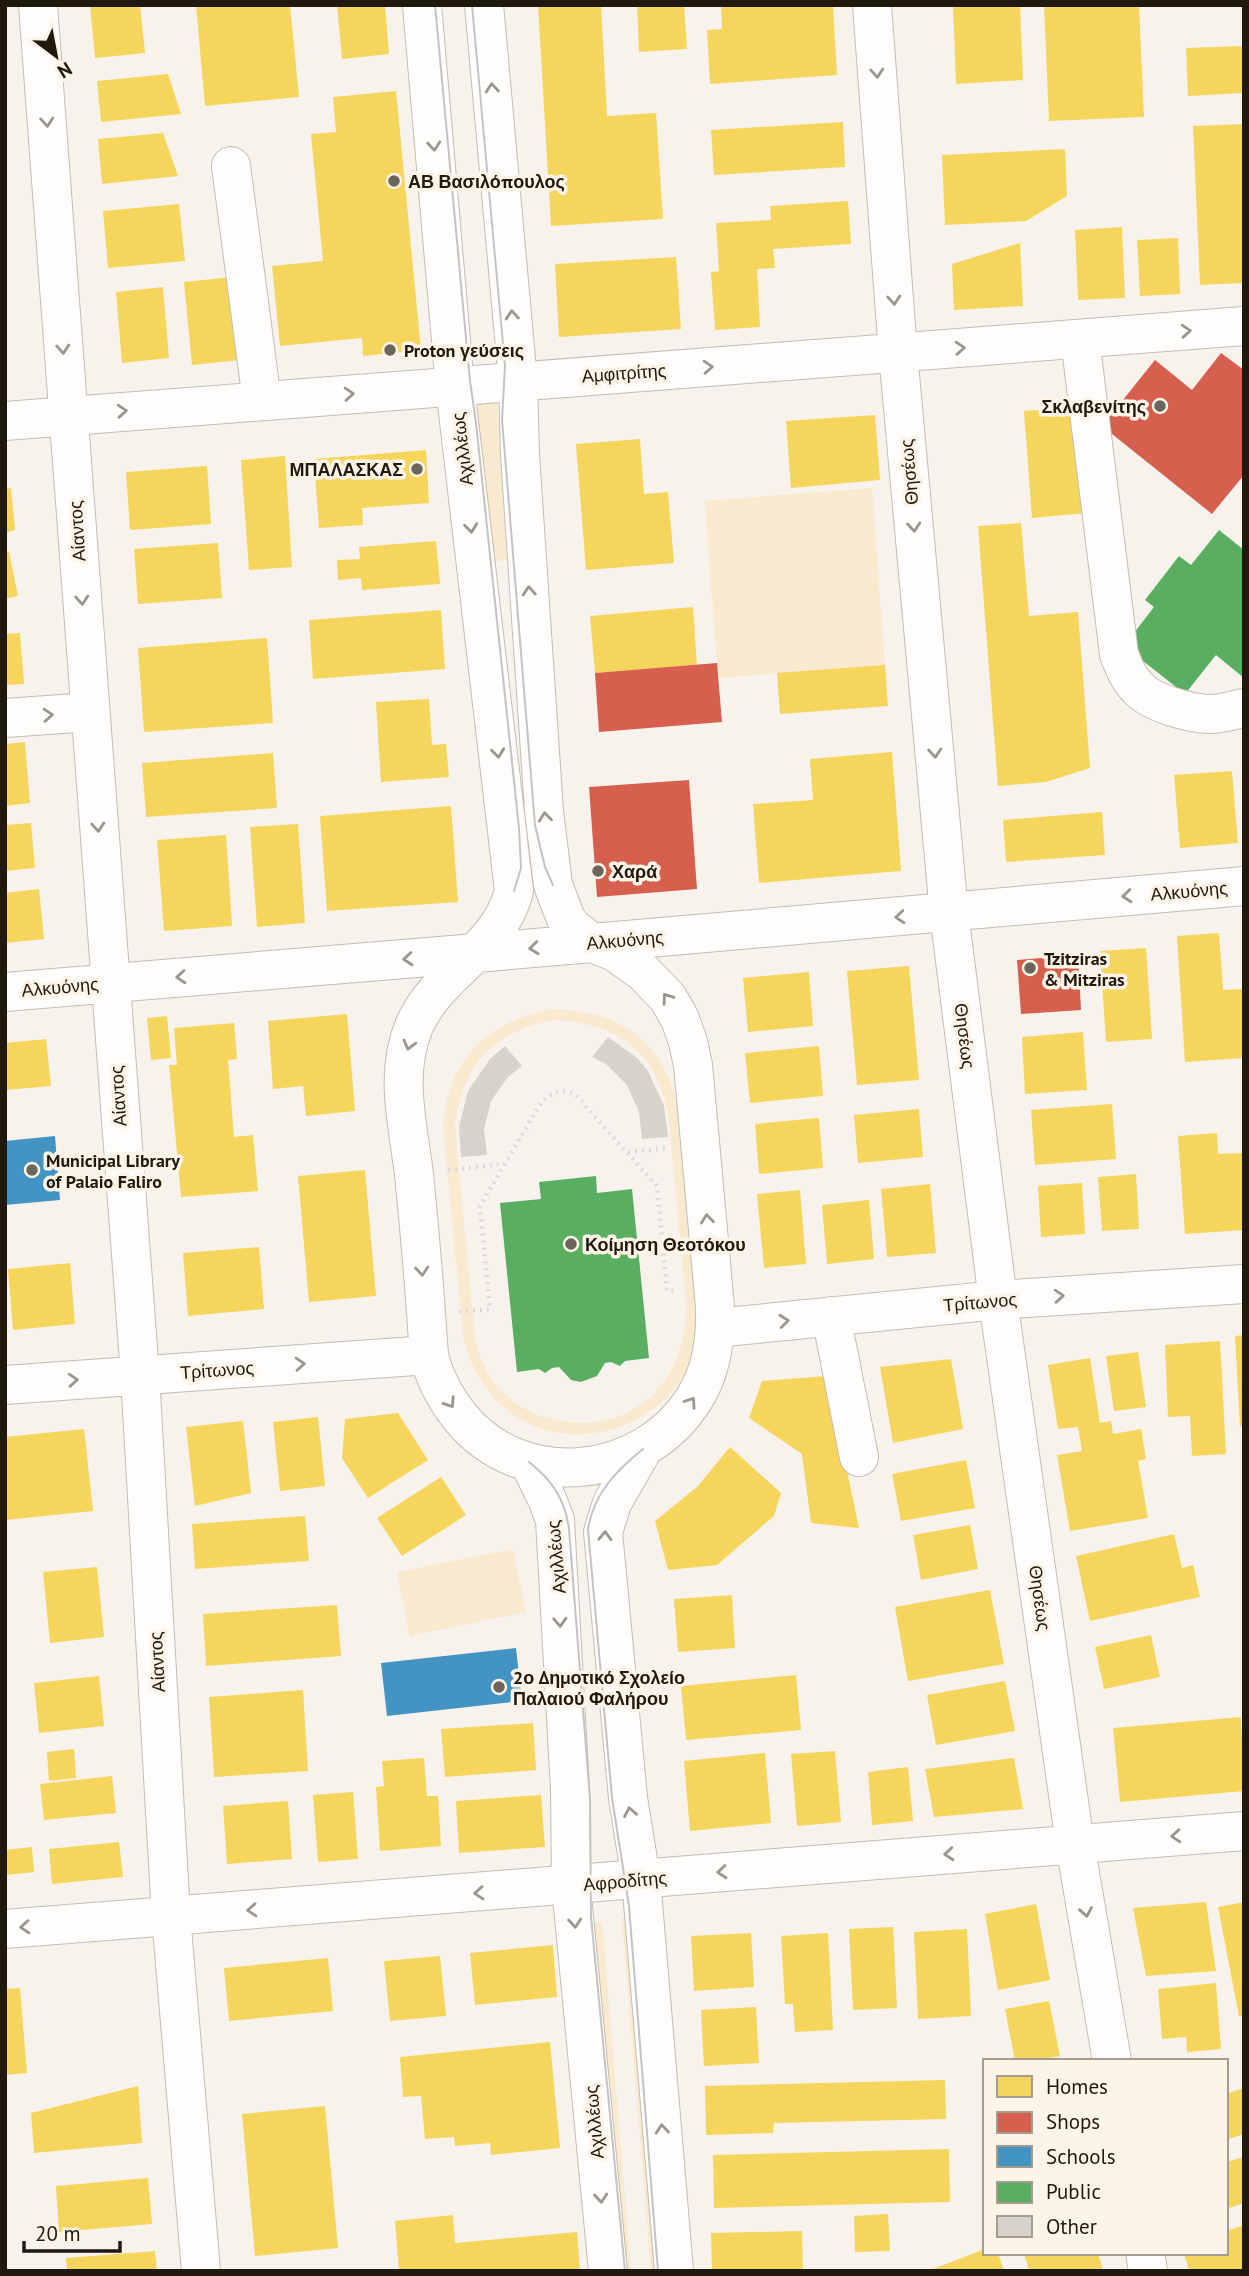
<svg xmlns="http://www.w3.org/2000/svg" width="1249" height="2276" font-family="'PT Sans',sans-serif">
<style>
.green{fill:#f8e9cf;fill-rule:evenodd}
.homes{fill:#f6d55c}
.shops{fill:#d6604d}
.schools{fill:#4393c3}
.public{fill:#5aae61}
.building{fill:#d8d3ca}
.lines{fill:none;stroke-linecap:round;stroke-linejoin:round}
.minor-casing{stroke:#c3bdb4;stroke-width:40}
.major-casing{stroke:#c3bdb4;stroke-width:40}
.path{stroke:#dcdad8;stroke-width:4.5;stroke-dasharray:2 5;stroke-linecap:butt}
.minor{stroke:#fefdfc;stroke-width:38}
.major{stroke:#fefdfc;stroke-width:38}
.tram{stroke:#c4c3c1;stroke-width:2}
.oneway{stroke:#9a9690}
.poi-dot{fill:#6b655b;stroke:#fcf4e7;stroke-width:2.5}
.labels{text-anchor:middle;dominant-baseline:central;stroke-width:7;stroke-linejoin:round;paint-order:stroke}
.poi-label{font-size:18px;font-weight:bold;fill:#20190d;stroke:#fcf4e7;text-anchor:start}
.street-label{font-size:18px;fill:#20190d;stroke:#fcf4e7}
</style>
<rect width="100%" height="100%" fill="#f7f3ec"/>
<path class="green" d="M497 397 507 560 483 563 465 401Z
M872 488 885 665 718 678 705 501Z
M551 1009C619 1010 663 1040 679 1109 684 1157 688 1204 693 1252 696 1281 702 1314 696 1343 678 1430 559 1466 497 1401 480 1384 471 1364 464 1341L443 1127C450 1058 483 1024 551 1009ZM552 1020C614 1022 654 1048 668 1111L686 1300C691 1379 632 1439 552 1419 528 1414 505 1398 491 1378 483 1366 479 1353 475 1339L455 1127C462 1065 491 1034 552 1020Z
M513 1549 526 1612 410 1636 397 1572Z
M634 1917 663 2271H651L622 1918Z
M602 1922 631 2271H619L587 1924Z"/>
<path class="homes" d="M90 5H140L145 53 95 58Z
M196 5H290L299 97 205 106Z
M337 5H385L389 54 342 59Z
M538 5H601L607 116 656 113 663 219 551 226Z
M637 5H684L687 49 639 52Z
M721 5H833L837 75 710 84 707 30 722 29Z
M953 5H1020L1023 80 956 84Z
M1044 5 1139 6 1144 117 1049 121Z
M1244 46V93L1188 96 1186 48Z
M168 74 181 114 101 122 97 81Z
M396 91 421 350 363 356 362 338 280 346 272 266 323 261 311 134 336 132 333 97Z
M843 122 845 167 714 175 711 130Z
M1244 124V283L1200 285 1193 126Z
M163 133 178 176 102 184 98 139Z
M1065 149 1067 196 1026 221 945 225 942 155Z
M848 201 851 244 773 249 775 268 757 269 760 327 715 330 711 272 719 271 716 223 771 220 770 206Z
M179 204 185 261 108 268 103 211Z
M1122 227 1125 298 1078 300 1075 230Z
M1178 238 1180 294 1140 296 1137 240Z
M1020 243 1023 306 954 310 952 264Z
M676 257 681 329 559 337 555 264Z
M232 277 240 360 192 365 184 282Z
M163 287 169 358 122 363 116 292Z
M1080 407 1087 513 1032 518 1024 411Z
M875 415 880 480 791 488 786 421Z
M640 439 644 494 668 492 674 563 586 570 576 444Z
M426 450 429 503 362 508 363 525 319 528 314 459Z
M285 456 292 567 249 570 241 460Z
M207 466 211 524 130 530 126 472Z
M11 488 15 530 5 533V489Z
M1021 523 1029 616 1078 612 1090 768 1046 782 998 786 978 526Z
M436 541 440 584 362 590 361 578 338 580 337 560 360 559 359 547Z
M218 543 222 598 138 604 134 549Z
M5 552H9L18 596 5 599Z
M693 607 697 665 595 673 590 616Z
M441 610 445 669 313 679 309 620Z
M20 633 24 684 5 685V634Z
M267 638 273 723 144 732 138 648Z
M885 665 888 706 780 714 777 673Z
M429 699 432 745 446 744 449 777 381 782 376 702Z
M25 742 30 803 5 806V744Z
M892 752 901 871 759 883 753 804 813 800 810 759Z
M273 753 277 808 146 817 142 763Z
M1232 771 1238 843 1180 848 1174 775Z
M451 806 458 902 327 911 320 816Z
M1102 812 1105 855 1006 862 1003 820Z
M31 823 35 868 5 871V825Z
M298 824 305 923 257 927 250 827Z
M226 835 232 926 164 931 157 840Z
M39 889 44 939 5 943V893Z
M1219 933 1223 990 1242 989 1244 1058 1185 1062 1177 936Z
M1146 948 1152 1039 1106 1042 1100 951Z
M909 966 919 1080 857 1085 847 971Z
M809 972 813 1026 748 1032 743 978Z
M347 1014 355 1111 306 1116 303 1086 273 1089 268 1021Z
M167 1016 171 1058 151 1060 147 1018Z
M234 1023 237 1059 228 1060 234 1137 253 1135 258 1191 181 1197 169 1065H177L174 1028Z
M1083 1032 1087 1090 1025 1094 1022 1037Z
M46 1039 51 1086 5 1090V1043Z
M819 1046 823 1096 750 1103 745 1053Z
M1112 1104 1116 1159 1035 1165 1031 1110Z
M919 1109 923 1157 858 1163 854 1115Z
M819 1118 823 1168 759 1174 755 1124Z
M1217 1133 1218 1154 1244 1153V1230L1185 1234 1178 1136Z
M365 1170 376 1296 309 1302 298 1176Z
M1136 1174 1139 1229 1102 1231 1098 1177Z
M1082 1183 1085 1234 1041 1237 1038 1186Z
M930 1184 936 1253 887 1257 881 1189Z
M800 1190 806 1264 764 1268 757 1194Z
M869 1200 874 1259 827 1264 822 1205Z
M259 1247 264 1309 188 1316 183 1253Z
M70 1263 75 1324 13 1330 8 1269Z
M1244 1335V1426H1240L1235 1336Z
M1220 1341 1226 1454 1192 1456 1190 1416 1168 1417 1165 1345Z
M1138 1352 1146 1407 1114 1411 1106 1356Z
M1090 1358 1100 1423 1111 1421 1113 1434 1141 1429 1146 1459 1138 1461 1148 1518 1070 1531 1057 1455 1082 1451 1078 1427 1058 1429 1048 1365Z
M951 1359 963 1429 893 1443 880 1367Z
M827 1376 859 1528 811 1523 802 1454 749 1418 762 1381Z
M398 1413 428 1460 368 1498 342 1458 345 1419Z
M318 1417 325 1486 280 1491 273 1422Z
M243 1421 251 1493 195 1506 186 1427Z
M84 1429 93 1511 5 1520V1437Z
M730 1447 781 1493 774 1516 717 1565 668 1570 655 1521 697 1487Z
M966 1460 975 1508 901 1521 892 1474Z
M441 1477 466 1515 402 1556 377 1518Z
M305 1516 309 1561 195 1569 192 1524Z
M970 1525 978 1569 921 1580 913 1535Z
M1174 1534 1182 1568 1193 1565 1200 1597 1090 1621 1076 1556Z
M97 1567 104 1637 50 1643 43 1572Z
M990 1590 1004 1664 908 1681 895 1607Z
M732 1595 735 1648 678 1652 674 1599Z
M337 1605 341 1656 206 1666 203 1614Z
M1151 1635 1160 1677 1104 1689 1095 1647Z
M796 1675 801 1730 686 1740 681 1686Z
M99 1676 104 1726 39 1733 34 1683Z
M1005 1681 1015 1731 936 1745 927 1695Z
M303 1690 308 1771 214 1777 209 1697Z
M1241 1717 1244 1791 1120 1802 1113 1728Z
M533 1723 536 1770 445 1777 441 1729Z
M74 1749 76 1778 49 1781 47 1752Z
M835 1751 841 1822 797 1826 791 1754Z
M765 1753 771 1823 690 1831 684 1761Z
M424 1758 427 1796H438L441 1846 380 1851 376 1787 384 1786 382 1761Z
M1014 1758 1023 1809 934 1817 925 1769Z
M908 1767 913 1821 872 1825 868 1772Z
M112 1776 116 1813 44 1820 40 1784Z
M353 1792 358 1859 318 1862 313 1795Z
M541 1795 545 1847 459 1853 456 1801Z
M288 1801 292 1859 227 1864 223 1806Z
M119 1842 123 1877 52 1884 49 1849Z
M32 1847 34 1872 5 1875V1850Z
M1206 1902 1216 1971 1146 1976 1133 1908Z
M1244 1902V2015L1239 2016 1218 1907Z
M1036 1904 1050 1980 998 1990 985 1914Z
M893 1927 897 2008 853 2010 849 1929Z
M967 1929 971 2016 918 2019 914 1932Z
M751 1933 754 1987 694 1991 691 1936Z
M828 1933 833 2030 795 2032 793 2004H785L781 1936Z
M553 1945 557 1997 475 2005 470 1953Z
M440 1956 446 2016 390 2021 384 1961Z
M328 1958 333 2011 229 2021 224 1968Z
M1216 1983 1221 2049 1187 2052 1186 2037 1162 2039 1158 1989Z
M20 1988 27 2073 5 2075V1989Z
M1049 2001 1060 2056 1032 2061H1015L1005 2009Z
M756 2007 759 2063 704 2066 701 2010Z
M550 2042 560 2148 491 2155 490 2143 455 2146 454 2137 425 2139 421 2096 403 2097 400 2057Z
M945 2080 946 2119 774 2123 773 2133 706 2135 705 2086Z
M138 2086 142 2143 34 2153 31 2113Z
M1244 2088V2134L1226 2140V2094Z
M325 2106 338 2248 255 2256 242 2114Z
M949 2149 950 2202 714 2208 713 2155Z
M1244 2157V2203L1226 2209V2162Z
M148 2178 152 2224 59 2232 56 2186Z
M888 2214 890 2251 855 2252 854 2216Z
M453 2215 455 2243 577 2232 580 2271H399L395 2221Z
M1244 2225V2271H1189L1184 2253H1226V2231Z
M802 2231 803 2271H712L711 2233Z
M985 2249V2253H998L1004 2271H928Z
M155 2251 157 2271H67L66 2258Z
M1024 2253H1098L1103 2271H1029Z"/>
<path class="shops" d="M1221 353 1244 370V475L1212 514 1102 426 1155 360 1192 390Z
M717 663 722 722 599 732 595 673Z
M689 780 697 889 597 897 589 787Z
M1078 955 1081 1010 1021 1014 1017 960Z"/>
<path class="schools" d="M55 1136 60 1200 5 1205V1141Z
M516 1648 522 1701 387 1716 381 1663Z"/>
<path class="public" d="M1219 530 1244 550V678L1216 655 1185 694 1124 646 1154 607 1145 600 1179 556 1191 565Z
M596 1176 597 1193 632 1189 649 1358 625 1361 620 1366 611 1362 605 1363 597 1376 581 1382 571 1380 559 1367 552 1368 545 1373 539 1369 517 1372 500 1203 541 1199 539 1182Z"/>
<path class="building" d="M608 1037 636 1057 648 1071 664 1106 668 1137 642 1139 639 1112 627 1085 606 1064 592 1057Z
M505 1046 522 1066 508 1077 491 1101 484 1129 487 1155 461 1157 459 1127 468 1091 490 1059Z"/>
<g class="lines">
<defs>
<path id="minor" d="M38 5 140 1375 171 1916 201 2271
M872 5 898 353 949 913 998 1300 1075 1844 1112 2061
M231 166 262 401
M1080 339 1119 654C1124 667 1128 678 1138 688 1151 703 1191 714 1211 714 1221 714 1233 710 1244 708
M5 421 1244 326
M5 718 90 712
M592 943 1244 886
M5 992 476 953
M831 1316 859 1457
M716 1328 998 1300 1244 1284
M5 1385 429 1355
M5 1929 1244 1831
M1145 2253 1148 2271"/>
<path id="major" d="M422 5 455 387 514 891C499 951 438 971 414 1026 394 1074 408 1125 414 1174 420 1234 425 1295 429 1355 434 1378 446 1399 460 1417 522 1493 643 1480 694 1399 712 1371 716 1339 715 1307L693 1065 688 1042 680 1019 668 998 643 972 615 952 592 943 572 927 566 919 553 885 544 811 520 455 518 381 484 5
M476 953 592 943
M643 1449 612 1503 603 1532 628 1798 641 1879 674 2271
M529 1462 547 1499 555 1520 570 1789 571 1886 608 2271"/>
</defs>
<use href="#minor" class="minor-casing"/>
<use href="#major" class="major-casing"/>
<path class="path" d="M628 1152 668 1148
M448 1170 502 1164
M459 1312 490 1309 480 1206 541 1103C555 1086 575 1088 586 1107L657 1186 667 1291 678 1290"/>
<use href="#minor" class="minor"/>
<use href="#major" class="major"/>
<path class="tram" d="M435 5 470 381 476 423 519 828 521 868 514 891
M472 5 505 366 502 419 535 825 545 867 553 885
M643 1449C616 1471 594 1493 588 1529L612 1798 629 1906 658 2271
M529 1462C552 1480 565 1499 569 1529L590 1799 591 1917 625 2271"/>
</g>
<defs><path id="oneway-chevron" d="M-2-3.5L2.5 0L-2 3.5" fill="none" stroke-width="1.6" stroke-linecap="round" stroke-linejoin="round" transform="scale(1.75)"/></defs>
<g class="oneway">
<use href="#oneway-chevron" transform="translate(877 73) rotate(86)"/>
<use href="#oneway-chevron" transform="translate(492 88) rotate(-95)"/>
<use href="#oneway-chevron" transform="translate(47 122) rotate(86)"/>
<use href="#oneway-chevron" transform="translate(434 146) rotate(85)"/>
<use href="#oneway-chevron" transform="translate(894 300) rotate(86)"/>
<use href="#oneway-chevron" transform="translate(512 315) rotate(-95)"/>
<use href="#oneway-chevron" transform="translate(1186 331) rotate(-4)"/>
<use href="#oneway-chevron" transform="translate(960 348) rotate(-4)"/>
<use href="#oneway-chevron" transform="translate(63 349) rotate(86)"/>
<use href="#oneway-chevron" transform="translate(708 367) rotate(-4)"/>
<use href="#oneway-chevron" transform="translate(349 394) rotate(-4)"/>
<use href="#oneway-chevron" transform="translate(122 411) rotate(-4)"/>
<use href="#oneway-chevron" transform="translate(914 527) rotate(85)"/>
<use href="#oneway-chevron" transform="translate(471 528) rotate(83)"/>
<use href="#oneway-chevron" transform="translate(529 591) rotate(-94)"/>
<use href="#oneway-chevron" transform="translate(82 600) rotate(86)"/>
<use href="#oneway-chevron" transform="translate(48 715) rotate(-4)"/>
<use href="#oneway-chevron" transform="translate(498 753) rotate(83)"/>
<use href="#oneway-chevron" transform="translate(935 753) rotate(85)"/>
<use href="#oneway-chevron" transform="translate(545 817) rotate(-96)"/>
<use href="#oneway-chevron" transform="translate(98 827) rotate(86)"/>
<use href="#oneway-chevron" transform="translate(1127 896) rotate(175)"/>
<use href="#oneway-chevron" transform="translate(900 917) rotate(175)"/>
<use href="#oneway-chevron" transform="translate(534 948) rotate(174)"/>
<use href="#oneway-chevron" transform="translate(408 959) rotate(175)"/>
<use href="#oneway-chevron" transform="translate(181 977) rotate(175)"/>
<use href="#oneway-chevron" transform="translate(667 998) rotate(-125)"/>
<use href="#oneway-chevron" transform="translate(409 1045) rotate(105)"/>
<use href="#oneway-chevron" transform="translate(707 1219) rotate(-96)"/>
<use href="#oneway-chevron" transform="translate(422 1271) rotate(85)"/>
<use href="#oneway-chevron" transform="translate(1059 1296) rotate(-4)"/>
<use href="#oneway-chevron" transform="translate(784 1321) rotate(-6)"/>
<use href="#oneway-chevron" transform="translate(300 1364) rotate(-4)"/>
<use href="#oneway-chevron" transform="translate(73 1380) rotate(-4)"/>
<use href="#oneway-chevron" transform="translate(691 1402) rotate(-56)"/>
<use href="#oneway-chevron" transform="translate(450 1403) rotate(57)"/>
<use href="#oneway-chevron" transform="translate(605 1536) rotate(-88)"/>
<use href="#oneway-chevron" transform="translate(560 1622) rotate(87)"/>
<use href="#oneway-chevron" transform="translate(630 1812) rotate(-100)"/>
<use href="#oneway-chevron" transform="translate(1176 1836) rotate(176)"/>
<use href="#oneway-chevron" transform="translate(949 1854) rotate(175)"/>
<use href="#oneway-chevron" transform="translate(722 1872) rotate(175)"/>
<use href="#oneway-chevron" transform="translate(479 1893) rotate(176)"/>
<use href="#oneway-chevron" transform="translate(252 1910) rotate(176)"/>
<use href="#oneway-chevron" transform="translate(1086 1912) rotate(80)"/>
<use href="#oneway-chevron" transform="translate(575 1923) rotate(85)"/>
<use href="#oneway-chevron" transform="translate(25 1927) rotate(176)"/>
<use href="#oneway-chevron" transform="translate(662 2129) rotate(-95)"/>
<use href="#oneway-chevron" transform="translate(601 2198) rotate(85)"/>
</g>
<g class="poi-dot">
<circle cx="394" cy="181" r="7"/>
<circle cx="390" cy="350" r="7"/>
<circle cx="1160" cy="406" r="7"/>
<circle cx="417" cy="469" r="7"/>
<circle cx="598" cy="871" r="7"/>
<circle cx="1030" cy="968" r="7"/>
<circle cx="32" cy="1170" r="7"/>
<circle cx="571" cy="1244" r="7"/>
<circle cx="499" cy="1687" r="7"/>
</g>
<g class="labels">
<g class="poi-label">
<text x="408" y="181">ΑΒ Βασιλόπουλος</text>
<text x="404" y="350">Proton γεύσεις</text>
<text x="1146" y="406" text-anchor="end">Σκλαβενίτης</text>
<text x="403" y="469" text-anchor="end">ΜΠΑΛΑΣΚΑΣ</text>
<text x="612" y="871">Χαρά</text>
<text x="1044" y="958">Tzitziras<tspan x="1044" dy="21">&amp; Mitziras</tspan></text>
<text x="46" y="1160">Municipal Library<tspan x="46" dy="21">of Palaio Faliro</tspan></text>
<text x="585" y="1244">Κοίμηση Θεοτόκου</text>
<text x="513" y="1677">2ο Δημοτικό Σχολείο<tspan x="513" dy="21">Παλαιού Φαλήρου</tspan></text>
</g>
<g class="street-label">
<text transform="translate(624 373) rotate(-4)">Αμφιτρίτης</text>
<text transform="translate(462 449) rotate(-97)">Αχιλλέως</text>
<text transform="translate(909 472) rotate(-95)">Θησέως</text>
<text transform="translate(77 531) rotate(-94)">Αίαντος</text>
<text transform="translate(1189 891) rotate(-5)">Αλκυόνης</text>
<text transform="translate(625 940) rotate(-5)">Αλκυόνης</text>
<text transform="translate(60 987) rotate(-5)">Αλκυόνης</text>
<text transform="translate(965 1036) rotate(83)">Θησέως</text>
<text transform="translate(118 1096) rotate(-94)">Αίαντος</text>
<text transform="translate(980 1302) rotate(-5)">Τρίτωνος</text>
<text transform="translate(217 1370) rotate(-4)">Τρίτωνος</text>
<text transform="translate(556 1557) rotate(-95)">Αχιλλέως</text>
<text transform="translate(1040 1598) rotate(82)">Θησέως</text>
<text transform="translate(157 1662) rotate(-93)">Αίαντος</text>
<text transform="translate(625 1881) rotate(-5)">Αφροδίτης</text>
<text transform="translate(594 2122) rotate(-95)">Αχιλλέως</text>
</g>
</g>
<rect width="1249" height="2276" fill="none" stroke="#20190d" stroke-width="14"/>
<rect x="983" y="2059" width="245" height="196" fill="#fcf4e7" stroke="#a49c90" stroke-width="2"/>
<rect x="997" y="2076" width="35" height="21" fill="#f6d55c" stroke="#a49c90" stroke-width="2"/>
<text x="1046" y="2094" font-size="21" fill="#20190d">Homes</text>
<rect x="997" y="2112" width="35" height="21" fill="#d6604d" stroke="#a49c90" stroke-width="2"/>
<text x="1046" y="2129" font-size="21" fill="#20190d">Shops</text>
<rect x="997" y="2146" width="35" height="21" fill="#4393c3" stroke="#a49c90" stroke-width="2"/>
<text x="1046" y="2164" font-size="21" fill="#20190d">Schools</text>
<rect x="997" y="2182" width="35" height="21" fill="#5aae61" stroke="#a49c90" stroke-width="2"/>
<text x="1046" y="2199" font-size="21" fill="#20190d">Public</text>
<rect x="997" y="2216" width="35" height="21" fill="#d8d3ca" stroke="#a49c90" stroke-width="2"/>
<text x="1046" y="2234" font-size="21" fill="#20190d">Other</text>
<g transform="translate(56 56) rotate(148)" stroke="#fcf4e7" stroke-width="5" paint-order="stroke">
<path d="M0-5L12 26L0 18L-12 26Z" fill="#20190d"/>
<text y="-10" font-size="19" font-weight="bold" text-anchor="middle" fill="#20190d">N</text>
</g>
<path d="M24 2241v10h96v-10" fill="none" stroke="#20190d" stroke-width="3.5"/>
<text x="35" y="2241" font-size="21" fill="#20190d" stroke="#fcf4e7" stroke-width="5" paint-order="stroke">20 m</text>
</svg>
